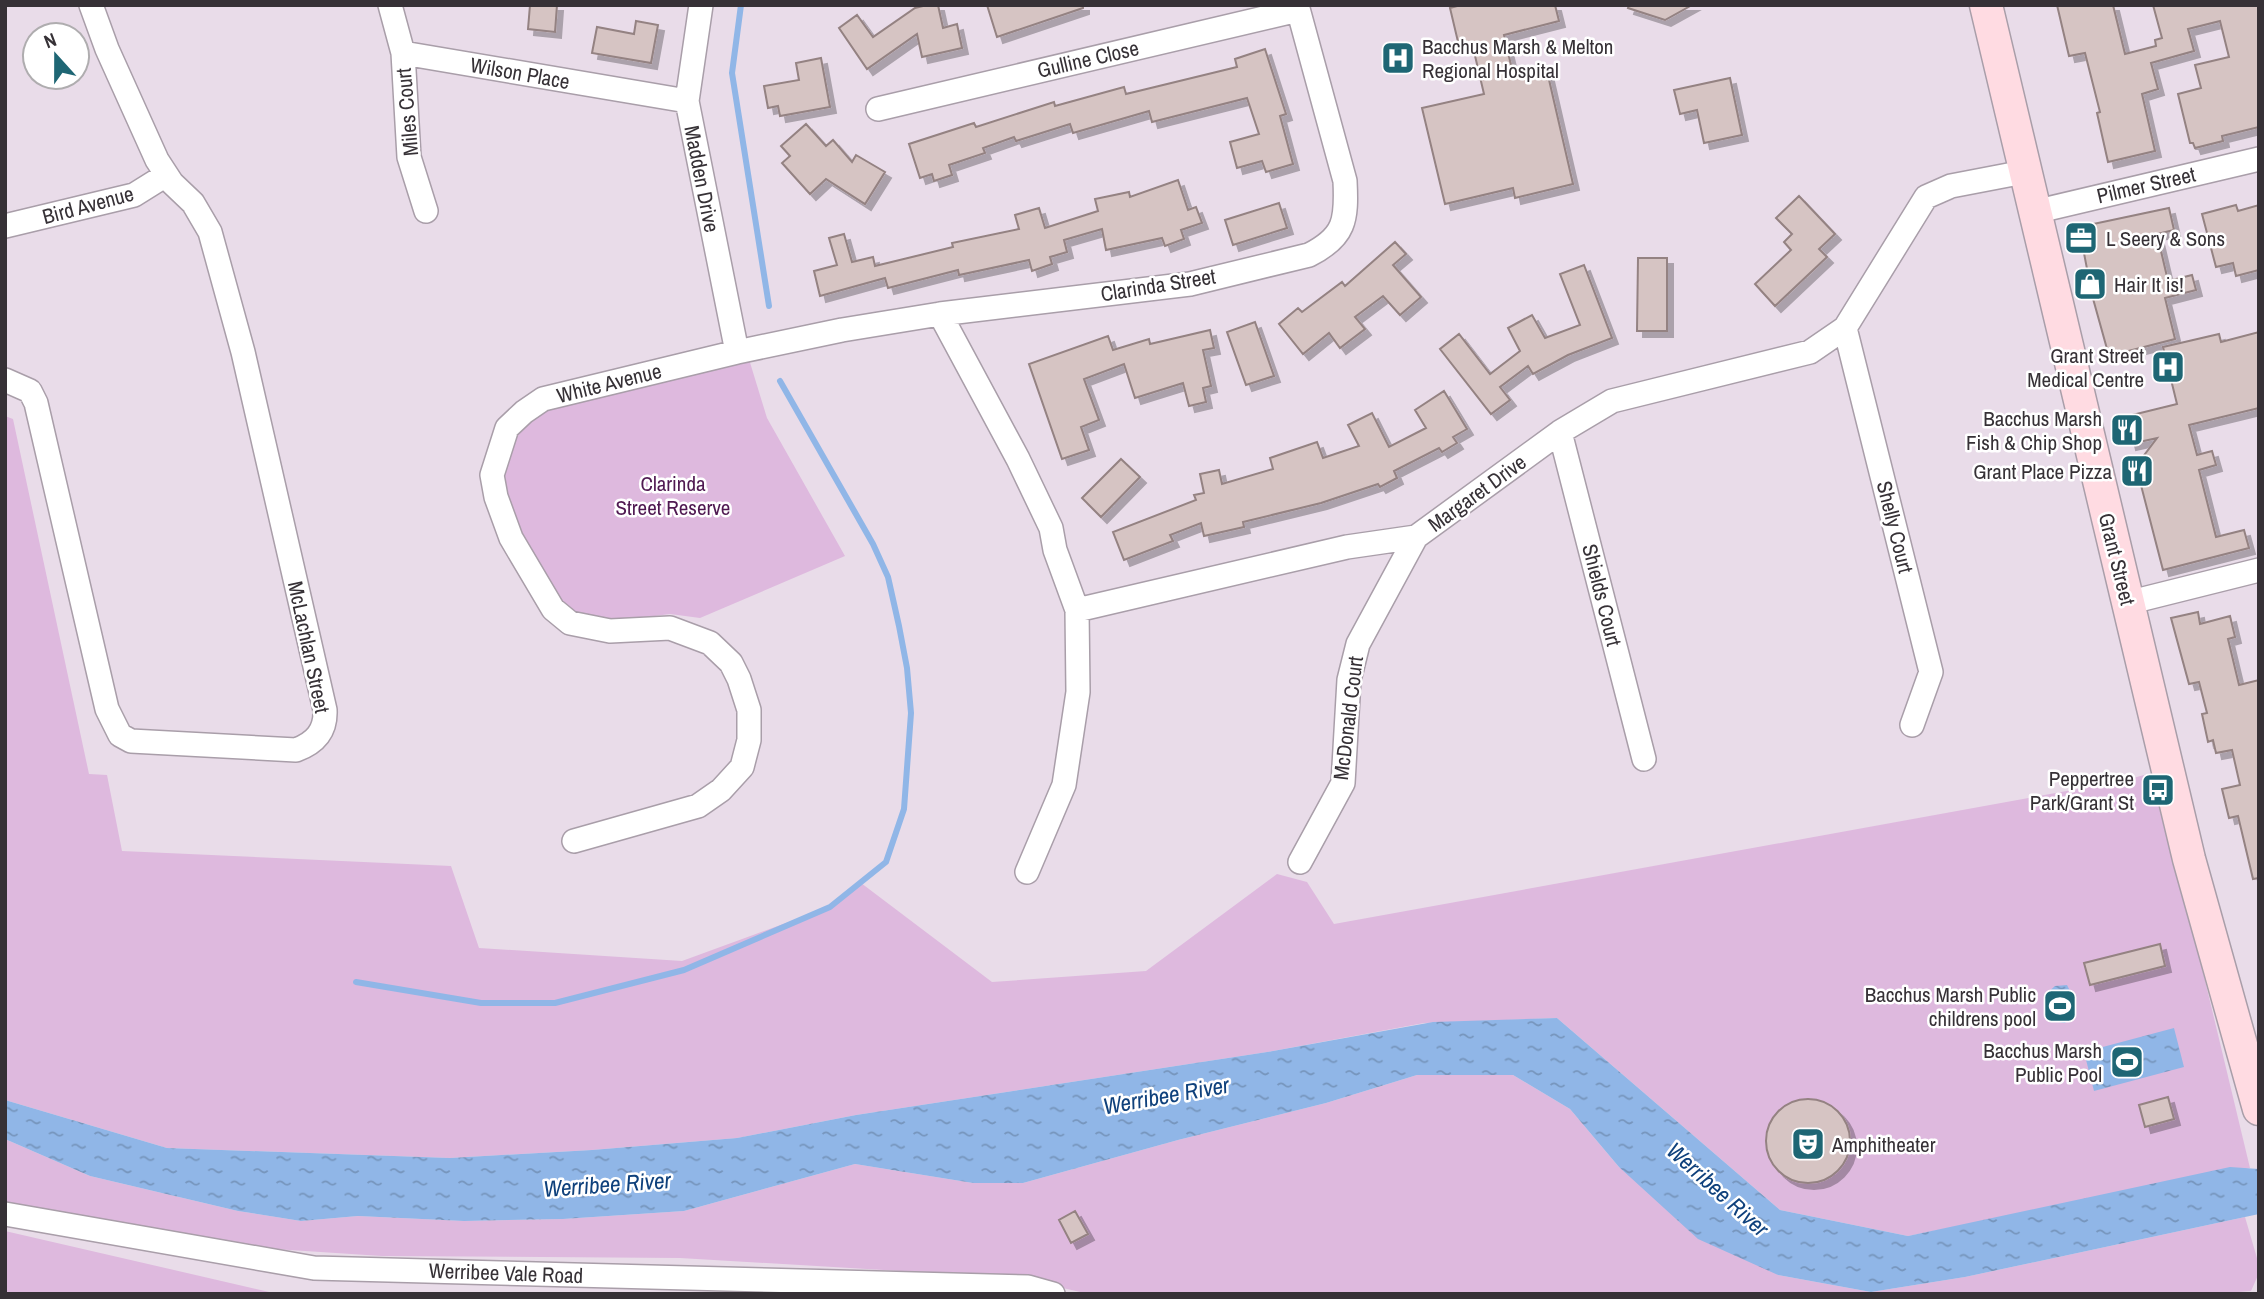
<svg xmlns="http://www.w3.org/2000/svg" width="2264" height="1299" font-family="'Archivo Narrow',sans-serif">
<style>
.green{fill:#deb9de}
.water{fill:url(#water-ripples)}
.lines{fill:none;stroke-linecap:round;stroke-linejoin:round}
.stream{stroke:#90b6e7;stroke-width:6}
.building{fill:#d6c4c3;stroke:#948282;stroke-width:2;filter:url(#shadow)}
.minor-casing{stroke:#a99ea9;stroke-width:26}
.secondary-casing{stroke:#a99ea9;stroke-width:35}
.minor{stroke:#fff;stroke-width:23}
.secondary{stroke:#ffdbe2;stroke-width:32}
.labels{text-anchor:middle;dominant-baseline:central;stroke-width:5;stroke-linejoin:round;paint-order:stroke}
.poi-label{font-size:21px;fill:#363136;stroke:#fff;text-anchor:end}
.street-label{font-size:21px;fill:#363136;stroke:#fff}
.park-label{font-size:21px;fill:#4f1851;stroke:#fff}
.water-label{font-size:23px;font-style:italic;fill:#0f417c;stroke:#fff}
</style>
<defs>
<pattern id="water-ripples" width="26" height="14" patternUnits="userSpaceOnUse" patternTransform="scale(1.75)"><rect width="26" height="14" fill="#90b6e7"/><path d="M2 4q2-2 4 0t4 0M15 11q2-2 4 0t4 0" fill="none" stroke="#7695bc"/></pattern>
<filter id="shadow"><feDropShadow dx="6" dy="6" stdDeviation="0" flood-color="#0004"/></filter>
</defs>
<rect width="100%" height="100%" fill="#e9dce9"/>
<path class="green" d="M748 356 767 418 845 556 700 618 670 614 609 622 575 614 561 602 519 533 499 477 516 434 546 404Z
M5 416 13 419 89 774 107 775 122 851 451 866 479 948 682 961 830 907 861 883 992 982 1146 971 1277 874 1307 882 1334 924 2122 781 2155 772 2250 1168 1908 1236 1780 1210 1557 1018 1424 1023 1273 1051 856 1115 737 1138 592 1150 450 1158 167 1148 5 1100Z
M1417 1075H1513L1570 1109 1619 1167 1778 1275 1871 1292 1965 1277 2245 1217 2259 1265V1273L2251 1291 2215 1294H1089L1019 1278 680 1258 382 1256 259 1248 5 1205V1139L90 1176 238 1211 301 1221 358 1216 464 1221 563 1219 684 1211 855 1164 973 1183H1023L1178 1140 1326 1103Z
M5 1231 278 1294H5Z"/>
<path class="water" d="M2067 985C2076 1002 2079 1008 2065 1023L2053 1021 2045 1010 2044 996 2055 986Z
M1557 1018 1780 1210 1908 1236 2230 1167 2259 1169V1214L1965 1277 1871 1292 1778 1275 1698 1239 1619 1167 1570 1109 1513 1075H1417L1326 1103 1178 1140 1023 1183H973L855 1164 684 1211 563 1219 464 1221 358 1216 301 1221 238 1211 90 1176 5 1139V1100L167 1148 450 1158 592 1150 737 1138 856 1115 1273 1051 1433 1022Z
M2174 1028 2184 1067 2094 1091 2084 1052Z"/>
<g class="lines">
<path class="stream" d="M741 5 732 73 769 306
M356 982 481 1003H555L684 970 830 907 886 862 904 809 911 713 907 668 899 626 888 577 873 544 780 381"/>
</g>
<path class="building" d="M530 5H557L555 32 528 29Z
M927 5H938L943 28 957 24 962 48 922 57 917 34 867 69 839 28 857 15 873 37 915 8Z
M987 5H1083V8L997 37Z
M1461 5H1555L1559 21 1504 35 1514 78 1547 71 1573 184 1515 198 1513 188 1445 204 1422 108 1484 94 1472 43 1459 46 1450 8Z
M1629 5H1692L1665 20 1628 8Z
M2057 5H2113L2125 54 2156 46 2155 40 2162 38 2153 5H2259V127L2222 136 2223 141 2195 148 2193 143H2190L2178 94 2201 88 2195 65 2229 57 2220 21 2188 29 2194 51 2151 63 2158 89 2142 94 2155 151 2108 162 2097 113 2100 112 2085 53 2069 56Z
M636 21 658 25 651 63 592 53 597 27 634 34Z
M1265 49 1286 114 1280 116 1293 164 1266 172 1262 161 1237 168 1230 142 1259 134 1247 98 1152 122 1149 111 1073 133 1070 124 1016 141 1014 137 983 148 985 153 949 165 952 175 934 181 932 174 920 178 909 144 974 123 976 127 1054 102 1055 106 1124 87 1126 94 1237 67 1235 59Z
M821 58 830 107 780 116 778 106 768 108 764 86 799 80 796 63Z
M1730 78 1742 135 1704 143 1697 110 1680 114 1674 90Z
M806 124 826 146 833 140 852 162 856 155 885 172 865 204 826 179 810 194 782 163 790 156 781 146Z
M1178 180 1188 210 1196 207 1202 223 1181 230 1184 239 1165 246 1162 238 1106 250 1102 229 1064 240 1067 252 1050 257 1052 264 1032 271 1029 260 959 275 958 270 888 288 885 278 820 296 814 271 837 265 829 238 844 234 852 262 873 257 875 266 953 247 952 243 1019 229 1015 215 1039 208 1045 228 1098 211 1095 199 1129 192 1130 197Z
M1799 196 1835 234 1819 249 1827 257 1775 306 1755 284 1791 250 1784 242 1792 234 1776 218Z
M1279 203 1287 228 1233 245 1225 220Z
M2236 205 2238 211 2259 205V270L2236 276 2233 263 2216 267 2202 214Z
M2169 208 2174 230 2157 234 2168 281 2192 275 2196 290 2165 298 2175 339 2109 356 2092 295 2079 227Z
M1395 242 1406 254 1393 265 1421 297 1400 315 1383 296 1355 317 1365 329 1340 348 1329 333 1303 354 1279 324 1298 308 1302 312 1342 282 1345 286Z
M1638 258H1667V331H1637Z
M1584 265 1612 338 1568 355 1533 374 1528 366 1500 387 1510 400 1491 414 1440 349 1459 334 1490 374 1520 351 1508 328 1532 315 1545 338 1580 325 1560 274Z
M1255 322 1274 376 1246 385 1227 332Z
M1210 330 1214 348 1203 350 1211 386 1203 388 1206 402 1189 406 1183 383 1135 398 1124 364 1084 379 1099 420 1081 427 1089 450 1062 459 1029 364 1108 336 1113 350 1149 339 1150 344Z
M2259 332V408L2189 425 2197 455 2212 451 2216 465 2199 470 2216 537 2244 530 2249 548 2163 570 2136 466 2157 438 2130 444 2124 417 2177 404 2163 347 2219 334 2221 342Z
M1444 391 1467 429 1453 437 1457 443 1442 452 1439 448 1394 471 1397 478 1380 487 1378 484 1321 503 1243 522 1244 527 1204 536 1201 523 1170 535 1173 541 1124 560 1113 532 1196 500 1194 495 1204 493 1200 474 1219 470 1222 484 1273 469 1270 458 1317 442 1323 458 1359 446 1348 425 1372 413 1389 447 1426 428 1415 410Z
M1121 459 1140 477 1101 517 1082 498Z
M2198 612 2200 624 2230 616 2235 637 2228 639 2239 685 2259 680V878L2253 879 2238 816 2229 818 2222 789 2240 785 2232 750 2216 753 2213 740 2208 742 2202 714 2207 713 2199 682 2189 684 2171 618Z
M2160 944 2165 966 2090 985 2084 963Z
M2168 1097 2174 1119 2145 1127 2139 1105Z
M1766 1141a42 42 0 1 1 84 0a42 42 0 1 1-84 0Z
M1075 1211 1088 1234 1071 1243 1059 1220Z"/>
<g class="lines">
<defs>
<path id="minor" d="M390 5 403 53 409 157 426 211
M701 5 687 101 737 352
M403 53 687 101
M878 109 1298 10
M2034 212 2259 159
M5 226 134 195 166 175
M940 314 1018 459 1051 528 1055 550 1077 610 1347 547 1416 537 1560 432 1612 401 1810 352 1845 328 1926 197 1951 186 2024 172
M1845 328 1931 672 1912 725
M5 380 30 391 36 403 107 709 120 735 131 741 296 750C315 743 326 731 325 710L243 352 210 232 193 203 172 183 157 160 107 49 91 5
M1560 432 1644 759
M2127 603 2259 570
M574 841 698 806 721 790 742 767 749 740V710L739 679 731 663 710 643 670 628 610 631 570 623 553 609 511 538 496 497 492 475 507 428 524 412 543 399 737 352 842 330 940 314 1190 284 1309 255C1345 237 1347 220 1345 181L1297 5
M1300 862 1343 783 1349 680 1358 644 1416 537
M1027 872 1064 785 1078 692 1077 610
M5 1214 314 1268 1028 1287 1053 1294"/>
<path id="secondary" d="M1986 5 2189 859 2259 1109"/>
</defs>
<use href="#minor" class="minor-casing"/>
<use href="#secondary" class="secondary-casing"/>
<use href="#minor" class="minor"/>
<use href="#secondary" class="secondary"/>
</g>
<defs>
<symbol id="hospital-square" viewBox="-11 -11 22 22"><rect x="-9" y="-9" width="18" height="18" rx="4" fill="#1e6674" stroke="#fff"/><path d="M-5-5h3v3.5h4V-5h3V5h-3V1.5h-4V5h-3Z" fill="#fff"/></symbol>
<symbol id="office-square" viewBox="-11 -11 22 22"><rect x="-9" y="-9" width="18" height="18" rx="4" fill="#1e6674" stroke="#fff"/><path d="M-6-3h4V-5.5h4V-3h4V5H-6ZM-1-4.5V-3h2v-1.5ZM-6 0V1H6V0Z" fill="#fff"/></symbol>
<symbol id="shop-square" viewBox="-11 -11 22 22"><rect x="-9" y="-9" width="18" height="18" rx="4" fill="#1e6674" stroke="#fff"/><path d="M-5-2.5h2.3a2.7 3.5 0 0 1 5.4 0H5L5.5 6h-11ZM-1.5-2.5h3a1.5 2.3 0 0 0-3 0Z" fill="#fff"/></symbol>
<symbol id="restaurant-square" viewBox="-11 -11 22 22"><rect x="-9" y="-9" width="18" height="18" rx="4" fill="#1e6674" stroke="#fff"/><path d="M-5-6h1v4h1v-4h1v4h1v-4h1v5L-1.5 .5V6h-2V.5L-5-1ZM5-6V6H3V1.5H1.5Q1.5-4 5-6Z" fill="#fff"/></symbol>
<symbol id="bus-square" viewBox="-11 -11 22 22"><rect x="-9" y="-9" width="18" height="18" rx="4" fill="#1e6674" stroke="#fff"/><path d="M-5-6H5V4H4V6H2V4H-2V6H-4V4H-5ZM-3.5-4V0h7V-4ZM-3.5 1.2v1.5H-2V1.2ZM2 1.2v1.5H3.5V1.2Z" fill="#fff"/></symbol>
<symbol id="stadium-square" viewBox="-11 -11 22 22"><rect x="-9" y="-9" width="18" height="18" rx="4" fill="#1e6674" stroke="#fff"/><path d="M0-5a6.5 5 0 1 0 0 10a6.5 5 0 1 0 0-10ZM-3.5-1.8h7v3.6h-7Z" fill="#fff"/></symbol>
<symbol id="theatre-square" viewBox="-11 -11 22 22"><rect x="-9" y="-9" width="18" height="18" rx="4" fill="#1e6674" stroke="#fff"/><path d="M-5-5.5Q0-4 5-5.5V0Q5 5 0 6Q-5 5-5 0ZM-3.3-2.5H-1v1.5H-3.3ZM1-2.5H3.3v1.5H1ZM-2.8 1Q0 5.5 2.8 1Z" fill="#fff"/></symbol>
</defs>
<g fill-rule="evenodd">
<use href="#hospital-square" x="1379" y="39" width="38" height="38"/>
<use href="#office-square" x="2062" y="219" width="38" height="38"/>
<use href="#shop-square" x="2071" y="265" width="38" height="38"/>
<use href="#hospital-square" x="2149" y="348" width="38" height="38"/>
<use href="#restaurant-square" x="2108" y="411" width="38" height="38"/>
<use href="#restaurant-square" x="2118" y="452" width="38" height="38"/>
<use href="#bus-square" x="2139" y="771" width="38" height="38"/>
<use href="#stadium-square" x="2041" y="987" width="38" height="38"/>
<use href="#stadium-square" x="2108" y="1043" width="38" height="38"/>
<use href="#theatre-square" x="1789" y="1125" width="38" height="38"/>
</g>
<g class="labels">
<g class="poi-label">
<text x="1422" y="46" text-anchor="start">Bacchus Marsh &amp; Melton<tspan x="1422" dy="24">Regional Hospital</tspan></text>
<text x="2106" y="238" text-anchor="start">L Seery &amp; Sons</text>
<text x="2114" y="284" text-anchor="start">Hair It is!</text>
<text x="2144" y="355">Grant Street<tspan x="2144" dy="24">Medical Centre</tspan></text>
<text x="2102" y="418">Bacchus Marsh<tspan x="2102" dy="24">Fish &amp; Chip Shop</tspan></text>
<text x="2112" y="471">Grant Place Pizza</text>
<text x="2134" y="778">Peppertree<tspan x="2134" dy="24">Park/Grant St</tspan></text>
<text x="2036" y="994">Bacchus Marsh Public<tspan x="2036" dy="24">childrens pool</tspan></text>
<text x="2102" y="1050">Bacchus Marsh<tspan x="2102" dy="24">Public Pool</tspan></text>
<text x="1832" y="1144" text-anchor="start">Amphitheater</text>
</g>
<g class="street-label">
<text transform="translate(1088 59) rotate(-13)">Gulline Close</text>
<text transform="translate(520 73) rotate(10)">Wilson Place</text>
<text transform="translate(407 112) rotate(-95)">Miles Court</text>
<text transform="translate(702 179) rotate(79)">Madden Drive</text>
<text transform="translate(2146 185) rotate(-13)">Pilmer Street</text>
<text transform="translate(88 205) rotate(-15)">Bird Avenue</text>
<text transform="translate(1158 285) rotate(-9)">Clarinda Street</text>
<text transform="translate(609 383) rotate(-14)">White Avenue</text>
<text transform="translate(1477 493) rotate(-36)">Margaret Drive</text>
<text transform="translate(1895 527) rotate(76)">Shelly Court</text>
<text transform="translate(2117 559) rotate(76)">Grant Street</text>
<text transform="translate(1602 595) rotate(76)">Shields Court</text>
<text transform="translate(309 647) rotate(78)">McLachlan Street</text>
<text transform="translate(1348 718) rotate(-83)">McDonald Court</text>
<text transform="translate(506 1273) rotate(2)">Werribee Vale Road</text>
</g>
<g class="park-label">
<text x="673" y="483">Clarinda<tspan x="673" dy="24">Street Reserve</tspan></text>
</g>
<g class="water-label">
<text transform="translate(1166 1095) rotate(-10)">Werribee River</text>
<text transform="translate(607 1184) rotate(-4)">Werribee River</text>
<text transform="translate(1718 1189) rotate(42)">Werribee River</text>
</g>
</g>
<rect width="2264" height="1299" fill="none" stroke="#363136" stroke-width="14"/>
<g transform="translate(56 56) rotate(339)"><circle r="33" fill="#ffffff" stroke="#afadaf" stroke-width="2"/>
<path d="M0-5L12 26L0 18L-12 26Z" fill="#1e6674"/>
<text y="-10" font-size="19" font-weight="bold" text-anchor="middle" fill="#363136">N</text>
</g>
</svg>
